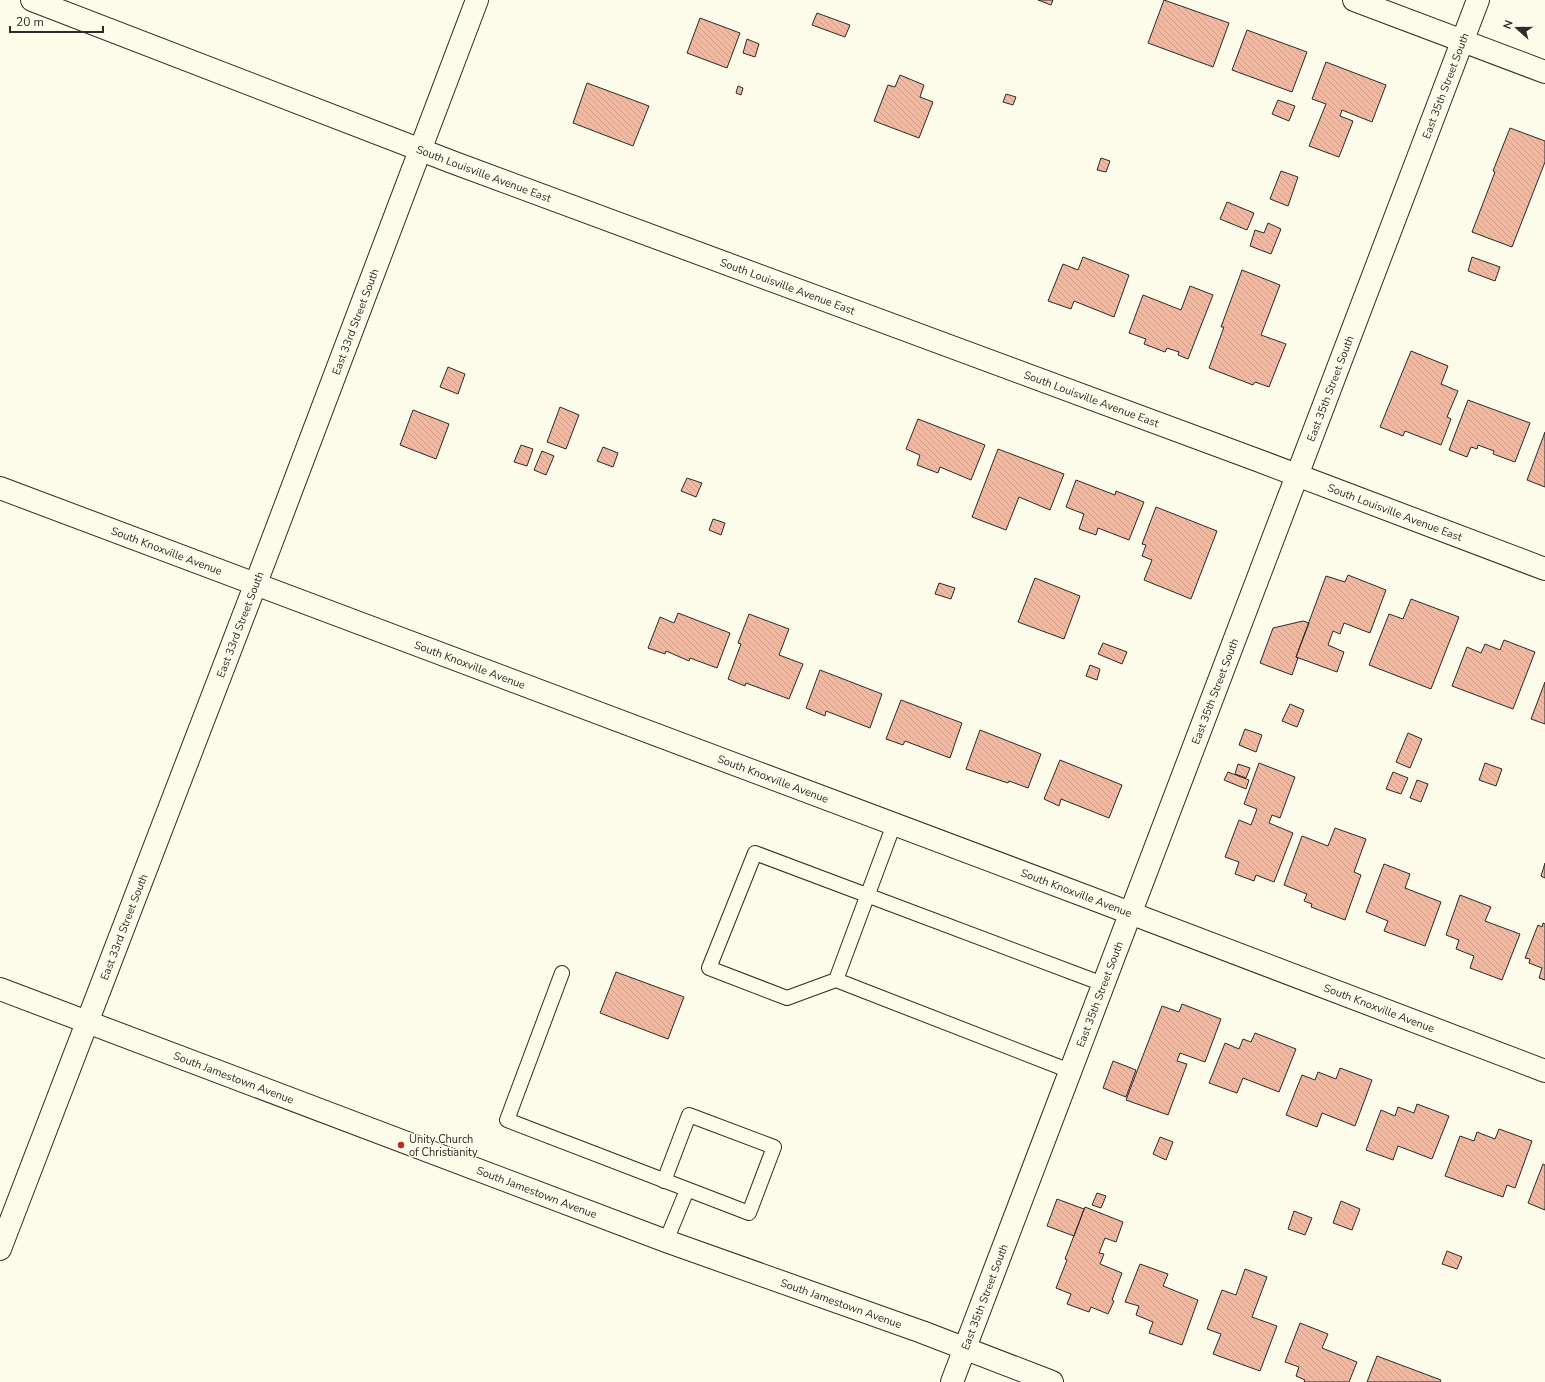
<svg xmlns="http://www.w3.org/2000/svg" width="1545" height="1382" font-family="'Nunito Sans',sans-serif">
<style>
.building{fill:url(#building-back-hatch);stroke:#2b2b2b}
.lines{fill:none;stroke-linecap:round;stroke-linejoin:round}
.lane-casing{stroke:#2b2b2b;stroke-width:16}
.street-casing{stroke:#2b2b2b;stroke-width:24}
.lane{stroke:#fdfbea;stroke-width:14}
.street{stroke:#fdfbea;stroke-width:22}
.poi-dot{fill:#c62828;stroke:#fdfbea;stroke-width:1.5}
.labels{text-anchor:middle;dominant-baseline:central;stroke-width:3;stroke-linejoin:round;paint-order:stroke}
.street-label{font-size:11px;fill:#2b2b2b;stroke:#fdfbea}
.poi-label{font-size:11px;fill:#2b2b2b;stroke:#fdfbea;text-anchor:start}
</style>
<defs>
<pattern id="building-back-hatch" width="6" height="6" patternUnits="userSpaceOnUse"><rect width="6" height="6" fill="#f2b8a0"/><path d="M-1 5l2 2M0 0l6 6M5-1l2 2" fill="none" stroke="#d09e8a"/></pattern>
</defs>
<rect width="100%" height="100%" fill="#fdfbea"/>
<path class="building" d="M1038 0H1053L1051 5Z
M1164 0 1229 23 1213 67 1148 43Z
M817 13 850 25 845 37 812 25Z
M700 18 740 33 727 68 687 53Z
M1247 30 1307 52 1292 92 1232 70Z
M747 39 759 44 755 57 743 53Z
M1326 62 1386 85 1372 122 1342 110 1340 116 1353 121 1339 157 1309 146 1326 104 1312 99Z
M900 75 924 85 920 97 933 102 919 138 874 121 888 85 895 87Z
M587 83 649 106 633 146 573 123Z
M738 86 743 88 741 95 736 93Z
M1006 94 1016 97 1013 105 1003 102Z
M1278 100 1295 106 1289 121 1272 114Z
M1510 128 1545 141V162L1512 247 1472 232 1495 172 1493 171Z
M1101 158 1110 161 1106 172 1097 170Z
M1281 171 1298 177 1288 206 1270 199Z
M1227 202 1254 213 1247 230 1220 219Z
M1268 223 1281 229 1271 254 1250 246 1255 230 1264 233Z
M1083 257 1129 275 1114 317 1074 301 1071 309 1048 301 1063 264 1078 270Z
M1472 257 1500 267 1495 281 1468 271Z
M1242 270 1280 285 1261 335 1286 344 1269 387 1255 382 1253 385 1209 368 1224 327H1221Z
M1190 286 1213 295 1188 359 1178 355 1179 352 1167 348 1165 352 1144 344 1146 339 1129 333 1143 295 1181 310Z
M1411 351 1448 366 1441 384 1458 391 1447 417 1451 419 1441 445 1405 431 1403 436 1380 427Z
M448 367 465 374 458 394 440 387Z
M1468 400 1530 423 1515 462 1493 454 1494 451 1478 445 1477 449 1471 447 1467 457 1449 450Z
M560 407 579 415 566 449 547 442Z
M413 410 449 424 436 459 400 445Z
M918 419 985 445 971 480 940 467 938 473 917 465 920 455 906 449Z
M1545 432V487L1527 480Z
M521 445 533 449 527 466 514 462Z
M603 447 618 453 613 467 597 461Z
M998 449 1064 474 1050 510 1019 497 1006 530 972 517Z
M542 451 554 456 546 475 534 470Z
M687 478 702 483 696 497 681 491Z
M1076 480 1115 495 1116 491 1144 502 1129 540 1098 528 1096 535 1079 529 1084 514 1066 507Z
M1156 507 1217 531 1191 599 1144 580 1152 560 1142 556 1146 545 1142 544Z
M713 519 725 523 721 535 709 530Z
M1348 575 1386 590 1370 633 1344 623 1340 634 1333 631 1328 645 1344 652 1337 672 1296 657 1326 576 1345 582Z
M1035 578 1080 596 1064 639 1018 622Z
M939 583 955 588 951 599 935 594Z
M1411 599 1459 617 1431 689 1369 665 1389 614 1403 619Z
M678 613 730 633 717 668 690 658 689 661 666 651 665 654 648 648 660 617 674 623Z
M749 614 789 629 779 655 803 664 789 699 746 683 745 686 728 679 741 644 738 643Z
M1303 621 1309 623 1296 657 1298 658 1292 675 1260 663 1273 628Z
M1504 640 1535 652 1513 709 1452 686 1467 647 1481 653 1485 644 1500 650Z
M1103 643 1127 652 1122 664 1098 654Z
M1090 665 1100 669 1097 680 1086 676Z
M820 670 882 694 870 728 826 711 825 716 806 708Z
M1545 682V724L1531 719Z
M901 700 962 723 950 758 905 741 903 745 886 739Z
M1290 704 1304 710 1297 727 1282 721Z
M1245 729 1262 735 1256 752 1239 745Z
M980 730 1041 754 1028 788 1009 781 1008 783 966 769Z
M1408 733 1422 739 1410 768 1396 762Z
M1060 760 1122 785 1109 818 1061 799 1059 806 1044 799Z
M1259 763 1295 777 1280 818 1272 815 1269 823 1293 833 1274 882 1256 875 1254 881 1235 874 1239 862 1225 857 1239 820 1251 825 1257 809 1244 804Z
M1485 763 1502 769 1496 786 1479 780Z
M1238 764 1250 768 1246 778 1235 774Z
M1228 772 1249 780 1246 789 1224 780Z
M1393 772 1408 778 1401 794 1386 789Z
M1417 780 1428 784 1421 802 1410 798Z
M1335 828 1366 839 1354 872 1361 875 1345 920 1311 907 1312 904 1304 901 1307 894 1284 885 1302 836 1328 846Z
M1545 863V878L1541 876Z
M1384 864 1410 874 1405 888 1441 902 1425 946 1384 931 1388 921 1366 912Z
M1460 895 1491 907 1485 921 1520 934 1502 980 1470 968 1474 956 1456 949 1459 940 1446 935Z
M1543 923 1545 924V980L1539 978 1542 968 1529 963 1530 959 1525 958 1538 925 1542 927Z
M616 972 684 997 668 1039 600 1013Z
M1182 1004 1221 1019 1205 1062 1180 1053 1177 1061 1187 1064 1168 1115 1126 1100 1162 1006 1179 1012Z
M1255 1033 1296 1049 1279 1092 1243 1078 1237 1093 1209 1083 1225 1043 1239 1049 1243 1039 1251 1042Z
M1113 1061 1136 1070 1126 1097 1103 1088Z
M1340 1068 1372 1080 1355 1126 1322 1113 1317 1127 1286 1115 1302 1075 1315 1080 1318 1072 1336 1079Z
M1417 1104 1449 1116 1432 1159 1398 1146 1393 1160 1366 1150 1381 1110 1395 1116 1398 1107 1414 1113Z
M1499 1129 1532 1141 1515 1188 1507 1185 1503 1197 1445 1176 1460 1136 1474 1141 1477 1132 1495 1139Z
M1160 1137 1173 1142 1166 1160 1153 1154Z
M1543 1164 1545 1165V1210L1528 1203Z
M1097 1193 1106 1196 1101 1208 1092 1205Z
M1057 1199 1084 1209 1074 1236 1047 1226Z
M1341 1201 1360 1209 1352 1230 1333 1223Z
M1085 1207 1123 1222 1116 1242 1105 1238 1099 1253 1104 1254 1100 1264 1122 1273 1112 1300 1114 1301 1108 1314 1091 1307 1089 1312 1067 1304 1071 1294 1056 1288 1067 1260 1065 1259Z
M1294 1211 1312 1218 1305 1235 1288 1229Z
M1447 1251 1462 1257 1457 1269 1442 1264Z
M1140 1264 1168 1274 1163 1286 1198 1300 1182 1345 1149 1333 1153 1322 1136 1315 1139 1306 1125 1302Z
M1245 1269 1267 1277 1252 1317 1277 1326 1260 1371 1213 1354 1221 1334 1207 1329 1222 1290 1236 1295Z
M1300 1323 1328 1334 1322 1348 1357 1362 1349 1382H1304L1305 1380 1296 1376 1299 1367 1285 1362Z
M1377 1356 1441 1380 1440 1382H1367Z"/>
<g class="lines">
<defs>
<path id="lane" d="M894 824 836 980 1070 1071
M562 973 507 1120 749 1213 774 1147 689 1115 664 1181
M836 980 787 998 709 968 755 853 1103 984
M666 1241 687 1190"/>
<g id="street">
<path id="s1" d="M32 0 452 162 1257 460 1545 569"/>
<path d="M1354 0 1545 72"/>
<path id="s2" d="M0 488 1088 897 1545 1071"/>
<path id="s3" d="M0 989 666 1241 922 1332 1052 1382"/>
<path id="s4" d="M0 1249 269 549 477 0"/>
<path id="s5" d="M952 1382 1478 0"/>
</g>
</defs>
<use href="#lane" class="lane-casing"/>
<use href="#street" class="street-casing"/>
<use href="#lane" class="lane"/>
<use href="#street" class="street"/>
</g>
<circle class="poi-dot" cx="401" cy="1145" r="4"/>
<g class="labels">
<g class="street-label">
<text stroke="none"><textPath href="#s5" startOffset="1387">East 35th Street South</textPath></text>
<text stroke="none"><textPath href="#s1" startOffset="484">South Louisville Avenue East</textPath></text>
<text stroke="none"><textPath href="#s1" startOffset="808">South Louisville Avenue East</textPath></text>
<text stroke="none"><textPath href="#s4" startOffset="993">East 33rd Street South</textPath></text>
<text stroke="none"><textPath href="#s5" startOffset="1063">East 35th Street South</textPath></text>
<text stroke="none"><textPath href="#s1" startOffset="1132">South Louisville Avenue East</textPath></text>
<text stroke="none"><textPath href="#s1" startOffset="1456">South Louisville Avenue East</textPath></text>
<text stroke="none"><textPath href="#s2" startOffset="178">South Knoxville Avenue</textPath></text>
<text stroke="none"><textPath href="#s4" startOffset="669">East 33rd Street South</textPath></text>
<text stroke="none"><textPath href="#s2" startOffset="502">South Knoxville Avenue</textPath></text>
<text stroke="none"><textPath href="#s5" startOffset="739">East 35th Street South</textPath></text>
<text stroke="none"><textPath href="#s2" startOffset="826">South Knoxville Avenue</textPath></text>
<text stroke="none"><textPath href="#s2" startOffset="1150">South Knoxville Avenue</textPath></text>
<text stroke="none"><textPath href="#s4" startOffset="345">East 33rd Street South</textPath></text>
<text stroke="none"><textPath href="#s5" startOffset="415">East 35th Street South</textPath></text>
<text stroke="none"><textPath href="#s2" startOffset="1474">South Knoxville Avenue</textPath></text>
<text stroke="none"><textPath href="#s3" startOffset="250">South Jamestown Avenue</textPath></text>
<text stroke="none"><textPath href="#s3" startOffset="574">South Jamestown Avenue</textPath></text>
<text stroke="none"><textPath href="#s5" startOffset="91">East 35th Street South</textPath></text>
<text stroke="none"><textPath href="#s3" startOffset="898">South Jamestown Avenue</textPath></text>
</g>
<g class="poi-label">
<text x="409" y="1139">Unity Church<tspan x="409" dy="13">of Christianity</tspan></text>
</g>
</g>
<g transform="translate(1517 28) rotate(291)" stroke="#fdfbea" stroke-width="3" paint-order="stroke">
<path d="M0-3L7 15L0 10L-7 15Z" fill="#2b2b2b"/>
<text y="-6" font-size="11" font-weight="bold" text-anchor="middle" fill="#2b2b2b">N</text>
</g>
<path d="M10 26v6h93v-6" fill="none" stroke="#2b2b2b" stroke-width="2"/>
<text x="16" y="26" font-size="12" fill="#2b2b2b" stroke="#fdfbea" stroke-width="3" paint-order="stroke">20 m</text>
</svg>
